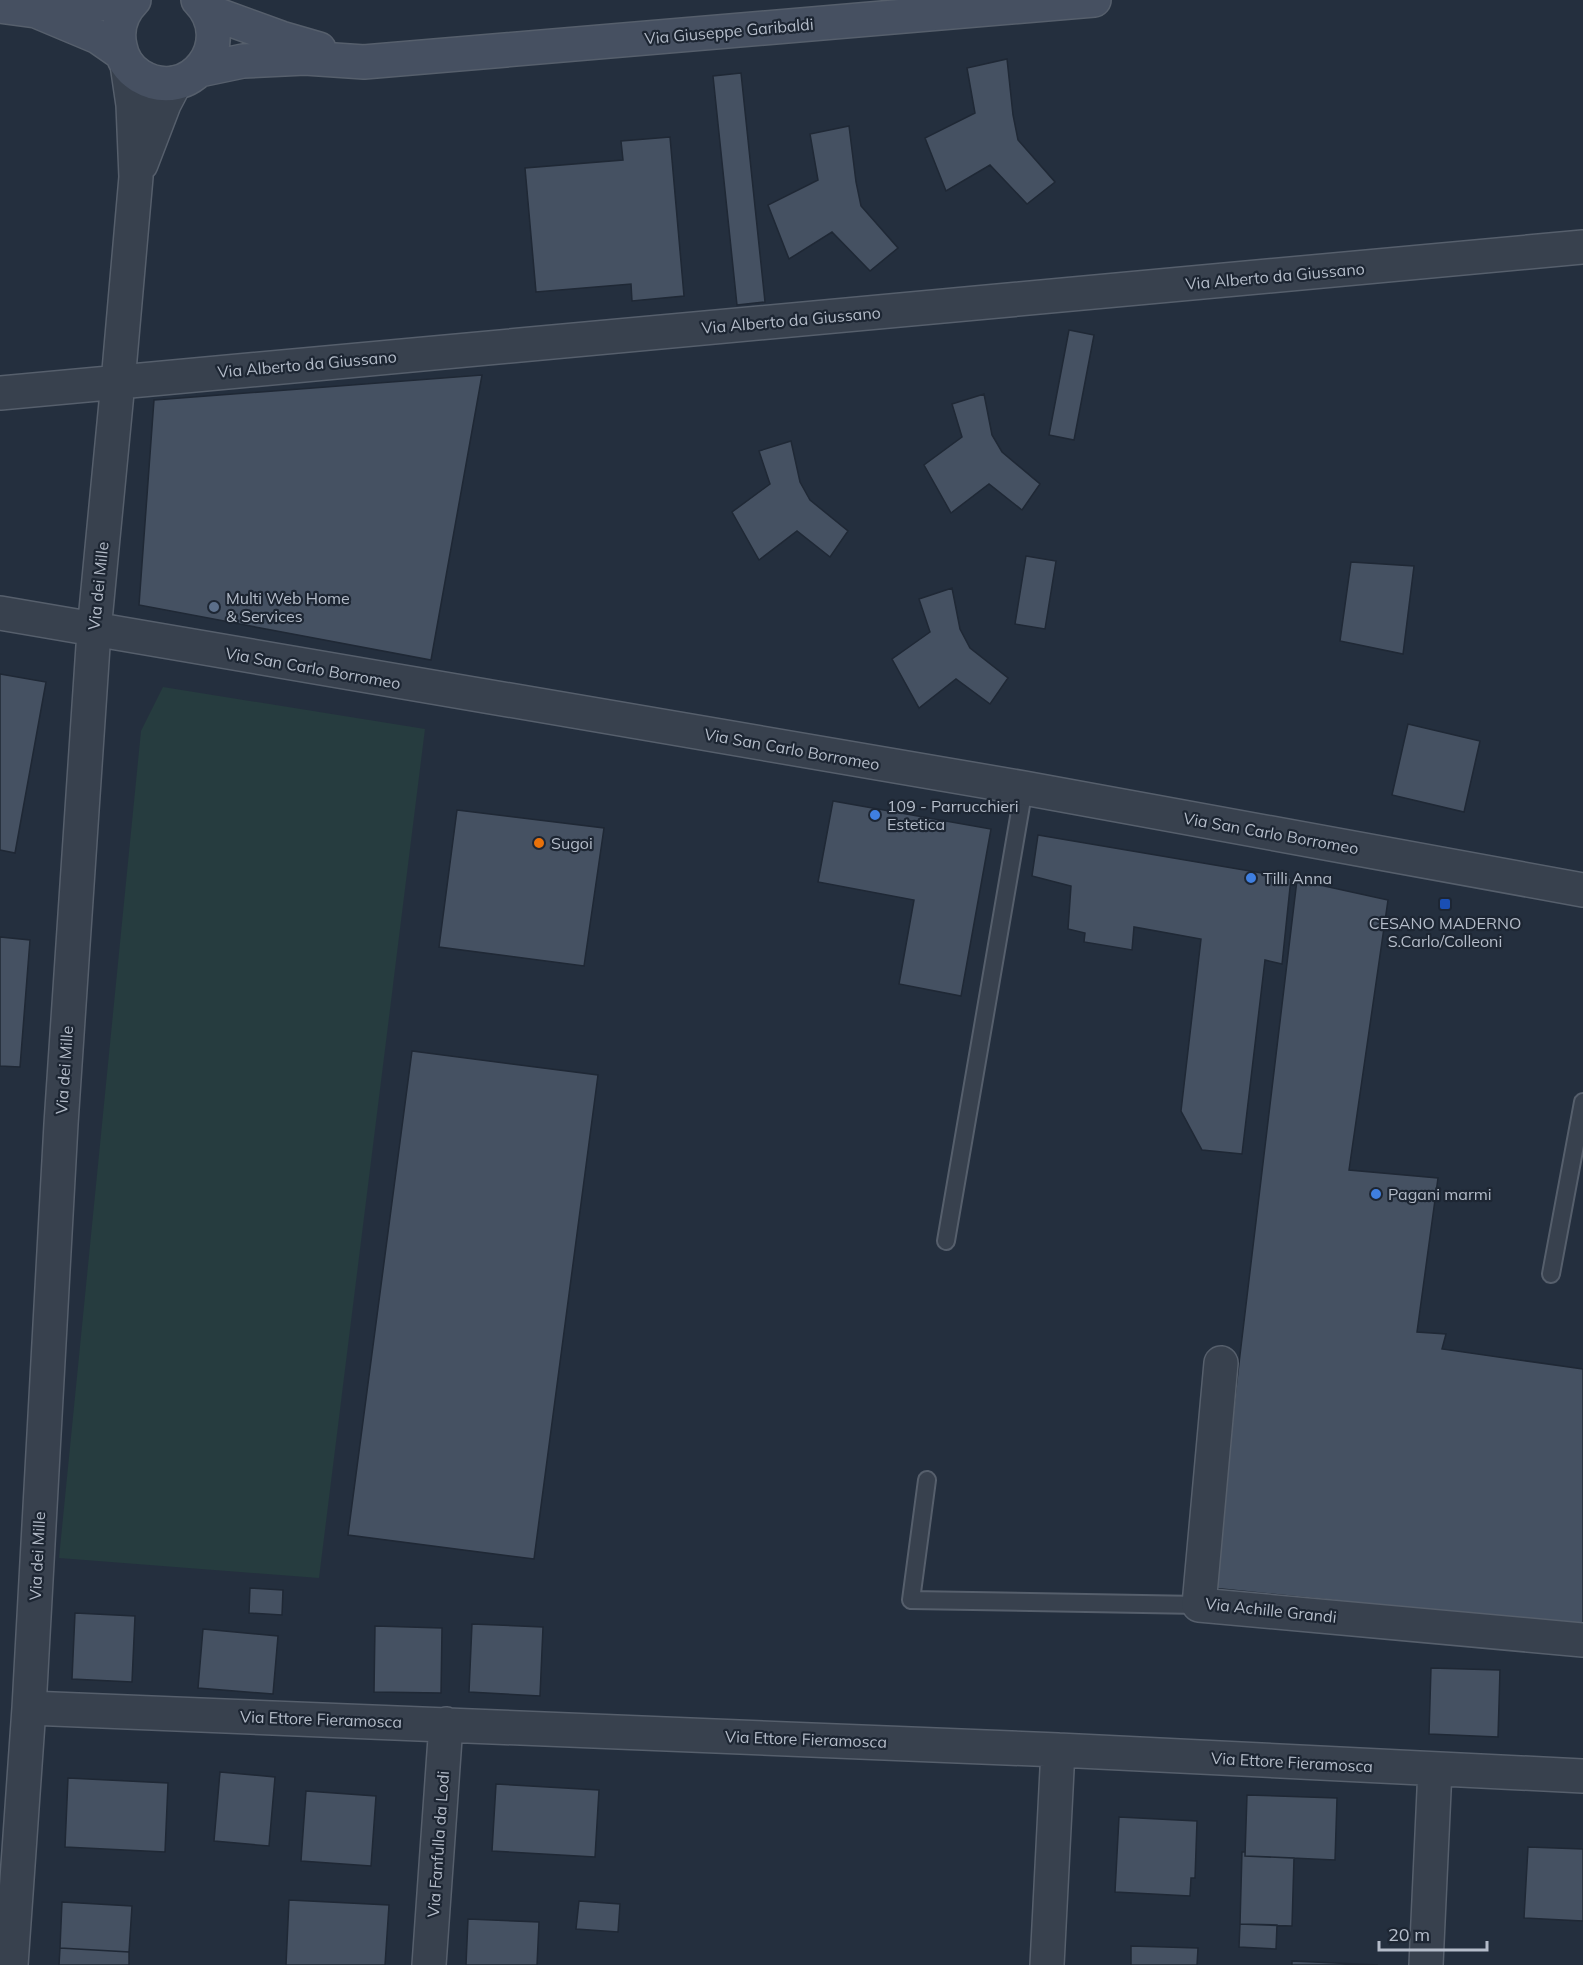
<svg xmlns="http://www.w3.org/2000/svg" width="1583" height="1965" font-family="Mulish,sans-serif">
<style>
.green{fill:#263c3f}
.building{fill:#455162;stroke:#1f2835;stroke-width:1.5}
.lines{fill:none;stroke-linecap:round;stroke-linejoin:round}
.lane-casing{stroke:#565f6c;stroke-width:20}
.street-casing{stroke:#565f6c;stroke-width:36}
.secondary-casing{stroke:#565f6c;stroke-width:36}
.lane{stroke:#38414e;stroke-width:16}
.street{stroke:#38414e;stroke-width:33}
.secondary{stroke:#465061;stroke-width:33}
.service-dot{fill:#5c6f8a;stroke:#1d2633;stroke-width:2}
.shop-dot{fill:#3f7fe0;stroke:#1d2633;stroke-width:2}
.food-dot{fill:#e8710a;stroke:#1d2633;stroke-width:2}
.transit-dot{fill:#1a4fb4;stroke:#1d2633;stroke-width:2}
.labels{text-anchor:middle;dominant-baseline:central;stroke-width:4.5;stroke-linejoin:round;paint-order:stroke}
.street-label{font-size:16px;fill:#b4bcc9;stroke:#1d2633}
.poi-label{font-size:16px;fill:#b4bcc9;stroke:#1d2633;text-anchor:start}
</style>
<rect width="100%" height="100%" fill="#242f3e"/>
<path class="green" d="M163 687 425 729 319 1578 59 1558 141 731Z"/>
<path class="building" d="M1007 59 1013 115 1018 140 1055 182 1027 204 990 165 946 191 925 138 975 113 967 68Z
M741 73 765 302 737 305 713 76Z
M849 126 856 182 861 206 898 248 870 271 832 232 789 259 768 205 818 180 810 134Z
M670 137 684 296 632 301 631 284 536 292 525 168 623 160 621 141Z
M1069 330 1094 335 1074 440 1049 435Z
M482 375 431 660 139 605 154 400Z
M984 394 992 435 1002 452 1040 484 1022 510 989 484 951 513 924 465 962 437 952 404Z
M791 441 800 482 810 500 848 531 830 557 797 531 759 560 732 512 770 484 759 451Z
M1026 556 1056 561 1045 629 1015 624Z
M1351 562 1414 566 1403 654 1340 641Z
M952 588 960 629 970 648 1008 678 990 704 956 679 919 708 892 659 930 632 919 599Z
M0 674 46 682 15 853 0 850Z
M1408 724 1480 741 1464 812 1392 795Z
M833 801 991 829 961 996 899 984 914 900 818 882Z
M457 810 604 828 584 966 439 947Z
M1038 835 1291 878 1282 964 1265 960 1242 1154 1202 1150 1181 1111 1201 939 1134 927 1132 950 1084 942 1085 933 1068 929 1071 886 1032 876Z
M1297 880 1388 900 1349 1170 1438 1178 1417 1332 1446 1334 1442 1349 1583 1369V1626L1212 1588Z
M0 937 30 940 20 1067 0 1066Z
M412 1051 598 1075 534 1559 348 1535Z
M250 1588 283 1590 282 1615 249 1613Z
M75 1613 135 1616 132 1682 72 1679Z
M472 1624 543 1627 540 1696 469 1692Z
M375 1626 442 1628 441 1693 374 1692Z
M203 1629 278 1636 273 1694 198 1688Z
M1431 1668 1500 1670 1498 1737 1429 1734Z
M220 1772 275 1777 269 1846 214 1841Z
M68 1778 168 1783 165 1852 65 1847Z
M496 1784 599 1790 595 1857 492 1851Z
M306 1791 376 1796 371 1866 301 1861Z
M1247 1795 1337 1798 1335 1860 1245 1856Z
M1119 1817 1197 1821 1195 1878H1191L1190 1896 1115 1892Z
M1528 1847 1583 1849V1921L1524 1918Z
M1242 1852H1245V1856L1294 1858 1292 1926 1240 1924Z
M289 1900 389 1905 385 1965H286Z
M579 1901 620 1904 618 1932 576 1929Z
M62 1902 132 1906 129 1952 60 1948Z
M468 1919 539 1922 537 1965H466Z
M1240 1924 1277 1925 1276 1949 1239 1947Z
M1131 1946 1198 1948 1197 1965H1131Z
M60 1948 129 1952V1965H59Z
M1292 1961 1378 1965H1292Z"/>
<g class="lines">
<defs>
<path id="lane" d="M946 1241 1024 788
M1551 1274 1583 1102
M927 1480 911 1600 1199 1605"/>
<path id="street" d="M141 164 164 104 175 83
M0 393 1583 247
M0 613 1024 788 1583 890
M1221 1363 1199 1605 1583 1640
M29 1708 1058 1750 1583 1776
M11 1965 29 1708 61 1124 94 631 118 382 136 177 133 105 127 64
M429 1965 446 1724
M1047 1965 1058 1750
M1426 1965 1435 1769"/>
<path id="secondary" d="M134 0C121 13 116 28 120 46 122 58 129 69 140 76 190 106 239 42 198 0
M0 6 36 11 98 37 121 53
M40 11 100 4 119 0
M207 11 281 38 319 49
M200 70 243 61 305 58 364 62 1094 0"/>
</defs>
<use href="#lane" class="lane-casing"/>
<use href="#street" class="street-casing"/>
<use href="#secondary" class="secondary-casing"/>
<use href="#lane" class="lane"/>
<use href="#street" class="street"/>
<use href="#secondary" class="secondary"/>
</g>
<circle class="service-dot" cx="214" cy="607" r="6"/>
<g class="shop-dot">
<circle cx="875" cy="815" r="6"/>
<circle cx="1251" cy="878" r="6"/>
<circle cx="1376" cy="1194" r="6"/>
</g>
<circle class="food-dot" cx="539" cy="843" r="6"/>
<rect class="transit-dot" x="1439" y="898" width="12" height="12" rx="3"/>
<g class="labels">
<g class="street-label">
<text transform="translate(729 31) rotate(-5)">Via Giuseppe Garibaldi</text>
<text transform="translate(1275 276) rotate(-5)">Via Alberto da Giussano</text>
<text transform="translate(791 320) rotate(-5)">Via Alberto da Giussano</text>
<text transform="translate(307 364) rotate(-5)">Via Alberto da Giussano</text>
<text transform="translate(98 586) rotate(-84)">Via dei Mille</text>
<text transform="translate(313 668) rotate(10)">Via San Carlo Borromeo</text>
<text transform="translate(792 749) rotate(10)">Via San Carlo Borromeo</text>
<text transform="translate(1271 833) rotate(10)">Via San Carlo Borromeo</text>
<text transform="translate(64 1070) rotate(-86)">Via dei Mille</text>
<text transform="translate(37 1556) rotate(-87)">Via dei Mille</text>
<text transform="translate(1271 1610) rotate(6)">Via Achille Grandi</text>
<text transform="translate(321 1719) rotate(2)">Via Ettore Fieramosca</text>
<text transform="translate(806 1739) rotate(2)">Via Ettore Fieramosca</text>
<text transform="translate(1292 1762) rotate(3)">Via Ettore Fieramosca</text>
<text transform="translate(438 1844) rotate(-86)">Via Fanfulla da Lodi</text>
</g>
<g class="poi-label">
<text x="226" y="598">Multi Web Home<tspan x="226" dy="18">&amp; Services</tspan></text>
<text x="887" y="806">109 - Parrucchieri<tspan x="887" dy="18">Estetica</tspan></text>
<text x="551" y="843">Sugoi</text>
<text x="1263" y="878">Tilli Anna</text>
<text x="1445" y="923" text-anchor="middle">CESANO MADERNO<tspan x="1445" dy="18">S.Carlo/Colleoni</tspan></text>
<text x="1388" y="1194">Pagani marmi</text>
</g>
</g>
<path d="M1379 1941v9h108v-9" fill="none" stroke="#b4bcc9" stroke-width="3"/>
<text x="1388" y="1941" font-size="18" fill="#b4bcc9" stroke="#1d2633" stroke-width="4.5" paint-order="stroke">20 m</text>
</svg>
